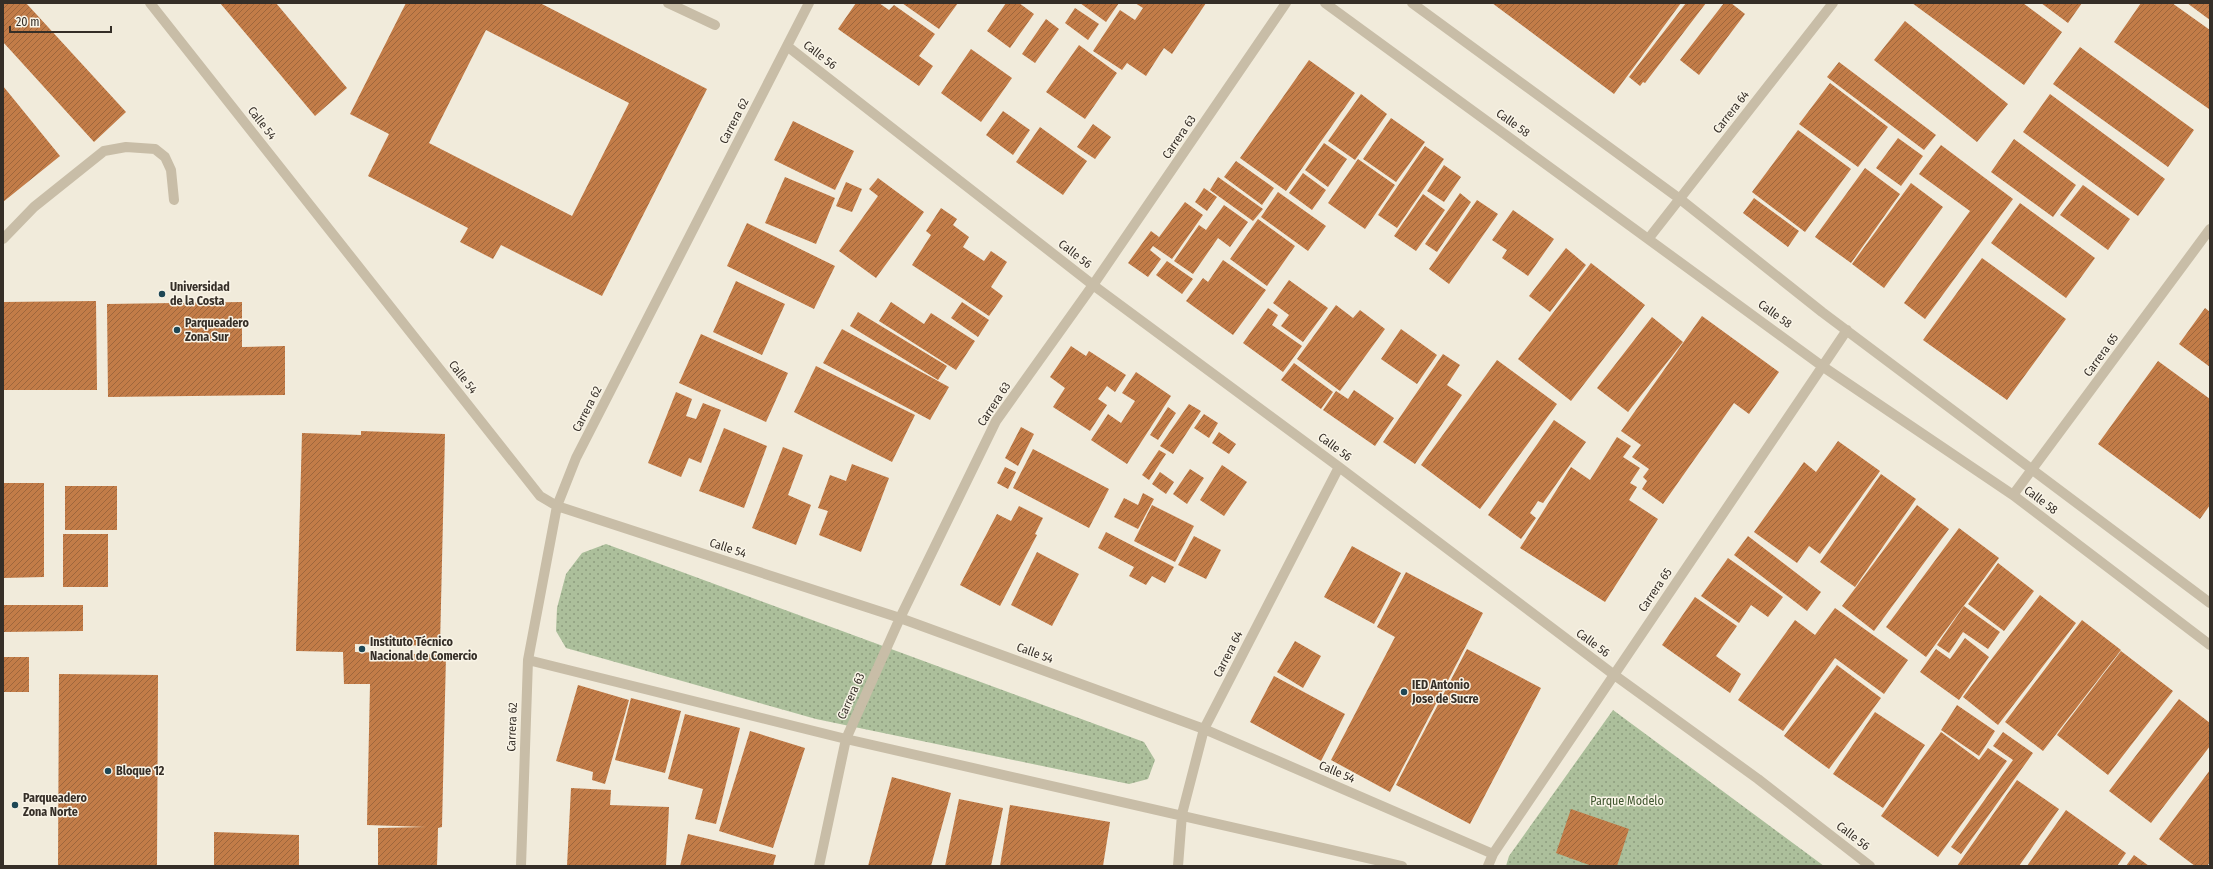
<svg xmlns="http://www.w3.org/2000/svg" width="2213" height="869" font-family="'Fira Sans Condensed',sans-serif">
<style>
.park{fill:url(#park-dots)}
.building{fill:url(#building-hatch);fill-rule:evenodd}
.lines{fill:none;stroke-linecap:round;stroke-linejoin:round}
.minor{stroke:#c8bda7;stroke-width:10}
.poi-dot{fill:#1e4755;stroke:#f9f4e7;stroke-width:1.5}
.labels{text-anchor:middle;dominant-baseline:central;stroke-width:3;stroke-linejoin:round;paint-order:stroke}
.street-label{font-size:12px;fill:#352e27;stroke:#f9f4e7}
.poi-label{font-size:12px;font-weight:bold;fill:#352e27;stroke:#f9f4e7;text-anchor:start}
.park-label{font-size:12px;fill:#3d532c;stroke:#f9f4e7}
</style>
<defs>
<pattern id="park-dots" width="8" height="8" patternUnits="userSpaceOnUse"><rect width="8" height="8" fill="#acbf9b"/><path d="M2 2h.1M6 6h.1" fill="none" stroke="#8d9c7e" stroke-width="1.8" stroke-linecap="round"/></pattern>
<pattern id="building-hatch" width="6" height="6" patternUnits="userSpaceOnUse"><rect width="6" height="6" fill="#c27c48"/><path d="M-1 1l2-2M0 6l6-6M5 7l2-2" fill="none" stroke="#9e663c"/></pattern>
</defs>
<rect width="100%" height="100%" fill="#f1ebdb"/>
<path class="park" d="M606 544 1144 742 1155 760 1148 779 1129 784 816 719 566 648 556 631 557 608 566 574 582 553Z
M1613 710 1824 866H1506L1509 856Z"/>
<path class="building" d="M3 3H26L126 112 94 142 3 42Z
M220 3H276L347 88 315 116Z
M406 3H540L707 89 602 296 501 245 493 259 460 242 468 228 368 176 389 134 350 114ZM486 30 629 103 572 216 429 143Z
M856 3H879L889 10 894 5 935 34 919 56 933 66 919 86 838 29Z
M902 3H958L939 29Z
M1006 3H1019L1034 14 1010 48 987 31Z
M1080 3H1119L1106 22Z
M1135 3H1206L1172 54 1164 48 1146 76 1127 63 1122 70 1093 51 1120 10 1135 20 1143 8Z
M1492 3H1681L1614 94Z
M1686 3H1706L1645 83 1643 82 1640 86 1629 77Z
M1724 3H1731L1745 14 1699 75 1680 60Z
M1912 3H2023L2062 32 2024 85Z
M2041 3H2082L2068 23Z
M2141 3H2172L2210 30 2209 109 2114 42Z
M2187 3H2210V20Z
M1075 8 1099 24 1088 40 1065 23Z
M1046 19 1059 29 1035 63 1022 54Z
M1905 21 2008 104 1977 142 1874 60Z
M1079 45 1117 73 1085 119 1046 92Z
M2080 47 2194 130 2168 167 2053 84Z
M971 49 1012 78 981 122 941 93Z
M1309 60 1355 93 1286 191 1240 158Z
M1839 62 1936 135 1924 150 1827 77Z
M1830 83 1888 127 1858 167 1799 124Z
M3 86 60 156 3 202Z
M1361 94 1387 114 1355 160 1328 141Z
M2050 94 2165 179 2138 216 2023 132Z
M1003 111 1030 130 1013 155 986 135Z
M1391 118 1425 142 1396 182 1363 159Z
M793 121 854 151 835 190 774 160Z
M1093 124 1111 137 1095 159 1077 147Z
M1040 127 1087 161 1063 195 1016 162Z
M1798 130 1851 169 1805 232 1752 192Z
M1898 138 1923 156 1901 186 1876 168Z
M2014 139 2076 185 2053 217 1991 172Z
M1324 143 1347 159 1328 187 1305 170Z
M1941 145 2013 199 1925 319 1904 303 1970 211 1919 174Z
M1425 146 1444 159 1397 228 1378 215Z
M1358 159 1395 185 1365 229 1328 203Z
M1236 161 1274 188 1262 205 1224 177Z
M1444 165 1461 177 1444 202 1427 191Z
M1865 168 1900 194 1851 263 1815 237Z
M1303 173 1326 190 1312 210 1289 193Z
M785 177 835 198 816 244 765 223Z
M1218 177 1263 209 1253 221 1210 190Z
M878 178 924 212 876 278 839 251 878 196 869 189Z
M846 182 862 189 852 212 836 206Z
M1911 183 1943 207 1884 288 1852 264Z
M2083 185 2130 219 2108 250 2060 215Z
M1204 188 1217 197 1207 211 1195 202Z
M1278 192 1326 226 1308 251 1261 217Z
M1460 193 1471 202 1437 252 1425 244Z
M1423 194 1445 210 1416 251 1394 236Z
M1754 198 1799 231 1788 247 1743 213Z
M1477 200 1498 214 1449 284 1429 269Z
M1185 202 1203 215 1172 259 1153 246 1150 250 1161 259 1148 277 1128 263 1151 231 1159 237 1154 244Z
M2020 203 2095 258 2066 298 1991 243Z
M1224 205 1248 222 1230 247 1218 238 1193 274 1174 261 1199 225 1206 230Z
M941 208 957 219 953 225 969 237 963 247 984 261 991 251 1007 262 991 287 1003 296 989 316 912 265 931 235 926 231Z
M1513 210 1554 239 1528 276 1502 258 1507 250 1492 240Z
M1258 219 1295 246 1267 286 1230 259Z
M747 223 835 266 814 309 727 266Z
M1566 248 1586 265 1550 312 1529 296Z
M1982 258 2066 319 2007 400 1923 340Z
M1223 260 1266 290 1233 335 1186 301 1203 278 1208 282Z
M1167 261 1193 279 1182 294 1156 275Z
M1591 263 1645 305 1571 401 1518 359Z
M1289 280 1328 308 1303 342 1281 326 1289 315 1273 303Z
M736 281 785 304 762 355 713 332Z
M96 301 97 390H3V302Z
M242 302V347L285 346V395L108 397 107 304Z
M891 302 924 324 931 313 975 341 956 370 879 321Z
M962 302 989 320 978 337 951 318Z
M1336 305 1353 318 1360 310 1385 329 1340 391 1297 359Z
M1268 308 1278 315 1272 325 1302 346 1283 372 1243 343Z
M2205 308 2210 312V367L2179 344Z
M858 312 947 366 938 380 850 326Z
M1702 316 1779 372 1749 414 1734 403 1663 504 1642 489 1647 481 1643 477 1649 469 1632 457 1641 445 1621 431Z
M1652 317 1683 342 1628 412 1597 388Z
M842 329 949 387 930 420 823 363Z
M1401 329 1437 355 1417 384 1381 359Z
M701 334 788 373 766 422 679 383Z
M1071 346 1086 356 1089 351 1126 375 1115 392 1107 386 1098 399 1107 405 1090 431 1053 407 1065 388 1050 377Z
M1443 354 1460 365 1447 385 1462 395 1415 464 1383 442Z
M1497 360 1557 404 1480 509 1421 465Z
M2158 361 2210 399V505L2200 519 2098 444Z
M1294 363 1333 392 1321 409 1281 380Z
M816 366 915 415 892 462 794 412Z
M1136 372 1171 396 1127 464 1091 440 1108 414 1121 423 1135 401 1122 393Z
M1354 390 1394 418 1375 446 1323 410 1336 391 1348 399Z
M676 392 692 399 686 416 696 419 703 403 721 410 701 463 689 458 681 477 648 463Z
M1189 404 1201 411 1173 454 1160 446Z
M1168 407 1176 413 1158 440 1150 435Z
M1204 414 1218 423 1209 438 1194 428Z
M1554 420 1586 442 1543 503 1538 501 1530 513 1536 518 1521 539 1488 515Z
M1021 427 1034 434 1018 466 1005 458Z
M724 428 767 446 744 508 699 491Z
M361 431 445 434 440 646 355 644V652L446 655 442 827 438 828 437 866H378V828L426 827 367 825 370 684H344L343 652 296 651 302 433 361 435Z
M1219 432 1236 444 1229 454 1212 443Z
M1617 437 1631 446 1623 457 1640 468 1630 483 1637 487 1629 500 1658 519 1605 602 1520 548 1571 467 1590 480Z
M1838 441 1880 471 1820 554 1809 546 1797 563 1754 532 1804 462 1816 472Z
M783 447 803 455 788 495 811 505 796 545 752 528Z
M1033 449 1109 489 1089 528 1013 488Z
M1159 450 1166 454 1149 480 1142 475Z
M852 464 889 478 861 552 819 535 828 511 818 508 830 475 846 481Z
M1222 465 1247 482 1224 516 1200 500Z
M1005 467 1016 472 1008 489 997 483Z
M1190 469 1204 478 1187 504 1173 494Z
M1160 472 1174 482 1166 494 1152 484Z
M1881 474 1916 499 1855 587 1820 562Z
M3 483H44V577L3 578Z
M65 486H117V530H65Z
M1143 493 1154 499 1138 529 1114 517 1124 498 1138 505Z
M1152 505 1194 526 1175 562 1134 541Z
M1917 505 1949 529 1874 631 1842 606Z
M1019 506 1043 518 1035 534 1037 535 1000 606 960 585 997 514 1011 521Z
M1959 528 1999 558 1926 657 1886 627Z
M1106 532 1174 567 1165 583 1152 576 1146 585 1129 576 1134 567 1098 548Z
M63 534H108V587H63Z
M1194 536 1221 550 1206 579 1178 565Z
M1748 536 1821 592 1807 611 1734 555Z
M1352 546 1401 573 1374 624 1324 597Z
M1037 552 1079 574 1052 626 1011 605Z
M1728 558 1783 597 1768 617 1751 605 1739 623 1701 596Z
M1998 563 2034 591 2004 631 1968 604Z
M1406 572 1483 613 1390 792 1331 760 1395 637 1377 627Z
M2040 595 2076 623 1998 725 1963 697Z
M1695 597 1737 626 1716 656 1741 674 1730 693 1662 645Z
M3 605H83V631L3 632Z
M1964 606 2000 632 1988 649 1963 632 1949 653 1937 645Z
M1835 608 1908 660 1884 694 1835 658 1783 731 1738 700 1795 620 1815 635Z
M2082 620 2121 650 2043 751 2005 722Z
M1965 638 1989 657 1959 700 1920 672 1936 649 1950 659Z
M1295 641 1321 656 1303 688 1277 672Z
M1467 649 1541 688 1470 824 1396 785Z
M2121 651 2173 691 2108 775 2057 735Z
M3 657H29V692H3Z
M1837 665 1881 698 1829 769 1784 736Z
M59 674 158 675 157 866H58Z
M1274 676 1345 714 1321 761 1250 722Z
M578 685 629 700 605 784 592 780 593 772 556 761Z
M631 698 681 711 665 773 615 760Z
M2179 699 2210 723V746L2151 823 2109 791Z
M1957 705 1995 731 1979 756 1941 730Z
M1875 712 1925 745 1883 808 1833 774Z
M685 714 740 728 716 824 695 819 703 789 668 779Z
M750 731 805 748 773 848 719 831Z
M1941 732 1979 760 1988 748 2007 761 1938 857 1881 816Z
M2003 732 2033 753 1961 854 1951 847 2013 760 1993 746Z
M2210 770V862L2207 866H2195L2159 839Z
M892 777 951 793 931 866H868Z
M2017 780 2059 809 2019 866H1957Z
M571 788 611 790 610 805 669 807 666 866H567Z
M959 799 1003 808 991 866H945Z
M1010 805 1110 822 1103 866H1000Z
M1571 809 1629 829 1617 866H1592L1556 853Z
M2066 810 2126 853 2117 866H2027Z
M214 832 299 835V866H214Z
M688 834 776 855 773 866H680Z
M2134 855 2149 866H2126Z"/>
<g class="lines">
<path class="minor" d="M150 3 540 496 557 506 900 618 1204 729 1493 854
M668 3 715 25
M1325 3 1822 366 2013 495 2210 645
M1412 3 1680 199 1822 312 2210 603
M787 46 1093 285 1339 467 1613 674 1758 779 1870 866
M1649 238 1833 3
M3 239 34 207 104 151 126 147 155 149 165 157 171 170 174 200
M2013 495 2210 229
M528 660 846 739 1402 866
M521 866 528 660 557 506 576 458 809 3
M819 866 846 739 900 618 996 421 1093 285 1286 3
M1178 866 1182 814 1204 729 1339 467
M1488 866 1493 854 1847 330"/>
</g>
<g class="poi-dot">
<circle cx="162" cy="294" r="4"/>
<circle cx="177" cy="330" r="4"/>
<circle cx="362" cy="649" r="4"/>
<circle cx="1404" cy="692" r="4"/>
<circle cx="108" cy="771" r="4"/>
<circle cx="15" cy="805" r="4"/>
</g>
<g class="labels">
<g class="street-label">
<text transform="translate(820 55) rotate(38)">Calle 56</text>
<text transform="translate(1731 112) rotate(-52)">Carrera 64</text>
<text transform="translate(734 121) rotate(-63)">Carrera 62</text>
<text transform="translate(262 123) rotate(52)">Calle 54</text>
<text transform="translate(1513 123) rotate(36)">Calle 58</text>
<text transform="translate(1179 137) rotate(-56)">Carrera 63</text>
<text transform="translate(1075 254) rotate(38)">Calle 56</text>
<text transform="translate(1775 314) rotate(36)">Calle 58</text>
<text transform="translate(2101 355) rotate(-54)">Carrera 65</text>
<text transform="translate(463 377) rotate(52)">Calle 54</text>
<text transform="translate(994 404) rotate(-57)">Carrera 63</text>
<text transform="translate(587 409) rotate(-63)">Carrera 62</text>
<text transform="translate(1335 447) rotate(37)">Calle 56</text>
<text transform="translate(2041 500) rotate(37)">Calle 58</text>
<text transform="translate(728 548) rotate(18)">Calle 54</text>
<text transform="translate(1655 590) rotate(-56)">Carrera 65</text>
<text transform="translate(1593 643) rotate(37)">Calle 56</text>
<text transform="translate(1035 653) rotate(20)">Calle 54</text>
<text transform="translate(1228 654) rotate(-63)">Carrera 64</text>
<text transform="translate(851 696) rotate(-66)">Carrera 63</text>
<text transform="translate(512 727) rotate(-88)">Carrera 62</text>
<text transform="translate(1337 772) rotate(23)">Calle 54</text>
<text transform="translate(1853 836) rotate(38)">Calle 56</text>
</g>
<g class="poi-label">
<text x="170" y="287">Universidad<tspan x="170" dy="14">de la Costa</tspan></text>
<text x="185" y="323">Parqueadero<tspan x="185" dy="14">Zona Sur</tspan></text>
<text x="370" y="642">Instituto Técnico<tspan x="370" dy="14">Nacional de Comercio</tspan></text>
<text x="1412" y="685">IED Antonio<tspan x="1412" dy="14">Jose de Sucre</tspan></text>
<text x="116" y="771">Bloque 12</text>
<text x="23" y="798">Parqueadero<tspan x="23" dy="14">Zona Norte</tspan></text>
</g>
<g class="park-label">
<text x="1627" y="801">Parque Modelo</text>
</g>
</g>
<rect width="2213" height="869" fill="none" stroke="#352e27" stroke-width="8"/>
<path d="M10 26v6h101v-6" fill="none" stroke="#352e27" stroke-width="2"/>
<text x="16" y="26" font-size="12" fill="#352e27" stroke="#f9f4e7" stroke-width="3" paint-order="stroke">20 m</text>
</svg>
